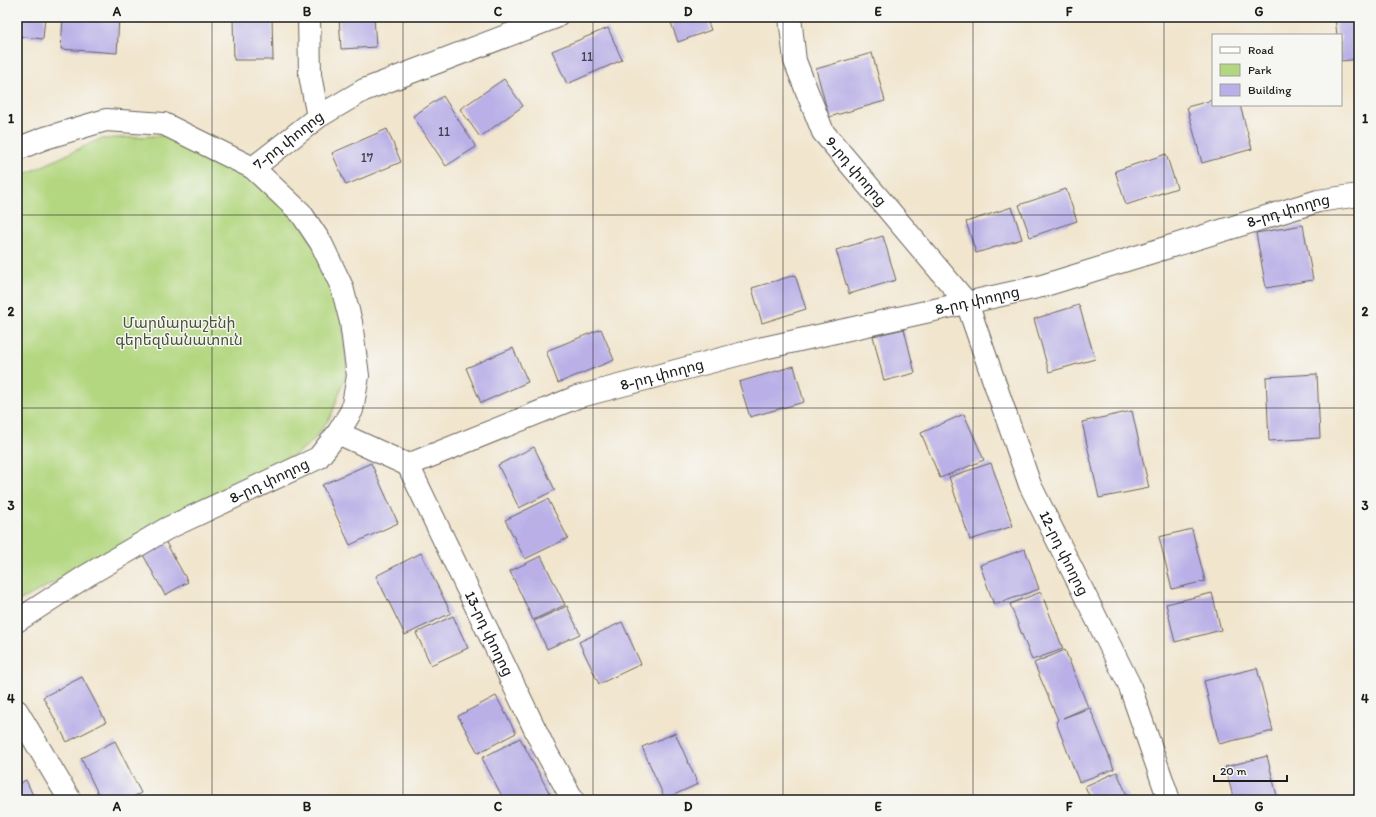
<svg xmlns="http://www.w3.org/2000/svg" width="1376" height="817" font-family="Itim,'Noto Sans Armenian',sans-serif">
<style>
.green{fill:#b3d780;stroke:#687a4e}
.building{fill:#bab0e7}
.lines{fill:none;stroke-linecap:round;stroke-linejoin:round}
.street-casing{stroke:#67625a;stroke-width:24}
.street{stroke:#fff;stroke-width:22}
.grid{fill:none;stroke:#1c1c1c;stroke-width:1;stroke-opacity:0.55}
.labels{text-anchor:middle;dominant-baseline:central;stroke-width:3;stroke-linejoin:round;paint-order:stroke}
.number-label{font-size:13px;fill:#44414f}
.street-label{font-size:15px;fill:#1c1c1c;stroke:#f6f6f2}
.park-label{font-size:15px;fill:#49543a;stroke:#f6f6f2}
.neatline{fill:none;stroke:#1c1c1c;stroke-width:1.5}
.grid-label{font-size:13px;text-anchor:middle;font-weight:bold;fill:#1c1c1c}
</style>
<rect width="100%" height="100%" fill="#f6f6f2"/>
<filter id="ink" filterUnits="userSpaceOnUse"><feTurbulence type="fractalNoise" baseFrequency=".025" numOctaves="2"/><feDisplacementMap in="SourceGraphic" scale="8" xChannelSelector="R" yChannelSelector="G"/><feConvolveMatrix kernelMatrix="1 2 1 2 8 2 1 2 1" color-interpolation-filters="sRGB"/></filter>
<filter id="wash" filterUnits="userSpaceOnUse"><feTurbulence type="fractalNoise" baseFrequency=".012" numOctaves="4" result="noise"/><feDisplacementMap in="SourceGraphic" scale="16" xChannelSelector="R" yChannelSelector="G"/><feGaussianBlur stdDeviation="0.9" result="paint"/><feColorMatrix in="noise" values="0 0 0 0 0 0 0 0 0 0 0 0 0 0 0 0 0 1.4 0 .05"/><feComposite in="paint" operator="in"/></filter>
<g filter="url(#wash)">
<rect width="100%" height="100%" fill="#f1e5cd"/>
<path class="green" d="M174 135 251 175 299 218 341 298 347 372 331 416 313 441 296 454 17 602V178L100 139Z"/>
<g id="blocks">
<path class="building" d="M17 17H45L43 39 17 36Z
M63 17H119L117 53 61 49Z
M233 17H272L273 60H234Z
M339 17H374L376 47 341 49Z
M669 17H706L711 30 678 42Z
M1335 17H1359V59L1341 61V35H1337Z
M608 28 622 60 567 84 552 51Z
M872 53 885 101 829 117 816 69Z
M504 79 523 106 480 137 460 109Z
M443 96 476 147 446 166 413 116Z
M1213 100V105H1240L1252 149 1202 163 1187 107Z
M387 129 401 162 346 185 332 153Z
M1166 154 1177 188 1126 205 1115 171Z
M1066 189 1077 221 1030 237 1019 205Z
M1012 207 1022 239 976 253 966 222Z
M1303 225 1313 280 1266 288 1256 233Z
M883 236 896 280 849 294 836 250Z
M795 275 806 309 762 323 752 288Z
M1079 305 1095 359 1049 372 1034 319Z
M601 329 614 360 558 383 546 351Z
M904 329 915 373 884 381 873 336Z
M513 348 528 382 481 403 466 368Z
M794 366 804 402 750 417 739 382Z
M1317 374 1320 438 1269 441 1266 377Z
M1132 411 1149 488 1099 498 1082 422Z
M964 414 984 460 940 478 921 433Z
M534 447 555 490 519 508 498 465Z
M371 463 398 523 350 545 322 485Z
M991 463 1013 526 970 540 949 477Z
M548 499 568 538 525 559 505 520Z
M1192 529 1205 581 1172 589 1159 537Z
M164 539 188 582 165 595 141 551Z
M1025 549 1039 589 994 605 980 565Z
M421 553 451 613 405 635 376 576Z
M541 556 565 605 533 620 510 571Z
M1041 592 1063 649 1032 660 1010 604Z
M1212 593 1221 630 1175 642 1166 604Z
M567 606 580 634 547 649 534 621Z
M453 616 468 648 431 665 416 633Z
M622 622 641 664 599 684 579 642Z
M1065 650 1088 707 1063 718 1090 708 1114 769 1079 782 1056 722 1058 720 1034 663Z
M1257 668 1273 731 1219 744 1204 681Z
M82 677 106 722 67 742 43 697Z
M496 696 516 733 478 753 458 716Z
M675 733 698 784 665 799 642 747Z
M520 738 552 798 548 800H504L482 758Z
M115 741 141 793 127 800H101L81 758Z
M1267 756 1278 800H1234L1225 767Z
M1117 772 1129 800H1091L1085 786Z
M26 780 35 800H17V785Z"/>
</g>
</g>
<g filter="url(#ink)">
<use href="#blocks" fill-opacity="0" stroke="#67625a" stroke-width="1"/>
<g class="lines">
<defs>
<g id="street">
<path d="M309 17 310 75 318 117"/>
<path id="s1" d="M790 17 795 61 823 132 967 303 1030 485 1129 684 1169 800"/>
<path d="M17 149 45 138 106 120 164 124 253 168 301 213 321 243 342 287 351 322 358 376 352 410 338 433"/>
<path id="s2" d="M253 168 318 117 364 90 556 17"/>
<path id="s3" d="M408 465 544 748 573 800"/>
<path id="s4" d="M17 621 86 576 166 529 318 458 338 433 408 465 577 397 759 349 1042 286 1318 201 1359 195"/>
<path d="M17 711 70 800"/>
</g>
</defs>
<use href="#street" class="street-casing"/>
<use href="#street" class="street"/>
</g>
</g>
<path class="grid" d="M212 17V800M403 17V800M593 17V800M783 17V800M973 17V800M1164 17V800M17 215H1359M17 408H1359M17 602H1359"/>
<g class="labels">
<g class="number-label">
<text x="587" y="56">11</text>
<text x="444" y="131">11</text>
<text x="367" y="157">17</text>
</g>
<g class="street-label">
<text stroke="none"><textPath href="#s2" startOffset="45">7-րդ փողոց</textPath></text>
<text stroke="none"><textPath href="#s1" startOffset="172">9-րդ փողոց</textPath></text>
<text stroke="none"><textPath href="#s4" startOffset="1370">8-րդ փողոց</textPath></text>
<text stroke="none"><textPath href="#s4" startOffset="1046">8-րդ փողոց</textPath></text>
<text stroke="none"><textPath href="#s4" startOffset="722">8-րդ փողոց</textPath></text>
<text stroke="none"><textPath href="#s4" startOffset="289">8-րդ փողոց</textPath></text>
<text stroke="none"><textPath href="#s1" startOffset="613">12-րդ փողոց</textPath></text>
<text stroke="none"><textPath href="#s3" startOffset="187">13-րդ փողոց</textPath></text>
</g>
<g class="park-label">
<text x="179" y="323">Մարմարաշենի<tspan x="179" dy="17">գերեզմանատուն</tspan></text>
</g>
</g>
<rect width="1376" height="817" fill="none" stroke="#f6f6f2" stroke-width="44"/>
<rect x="1212" y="34" width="130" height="72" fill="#f6f6f2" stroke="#9f9f9c"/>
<rect x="1220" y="47" width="20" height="6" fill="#ffffff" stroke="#9f9f9c"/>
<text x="1248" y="54" font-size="12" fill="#1c1c1c">Road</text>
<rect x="1220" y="64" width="20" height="12" fill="#b3d780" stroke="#9f9f9c"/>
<text x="1248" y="74" font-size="12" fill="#1c1c1c">Park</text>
<rect x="1220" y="84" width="20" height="12" fill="#bab0e7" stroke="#9f9f9c"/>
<text x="1248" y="94" font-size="12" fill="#1c1c1c">Building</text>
<path d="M1214 775v6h73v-6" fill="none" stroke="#1c1c1c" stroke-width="2"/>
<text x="1220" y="775" font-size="12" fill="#1c1c1c" stroke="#f6f6f2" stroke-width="3" paint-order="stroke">20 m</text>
<rect x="22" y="22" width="1332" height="773" class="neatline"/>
<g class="grid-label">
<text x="117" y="16">A</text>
<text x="307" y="16">B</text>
<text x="498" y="16">C</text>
<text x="688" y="16">D</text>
<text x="878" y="16">E</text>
<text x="1069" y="16">F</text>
<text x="1259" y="16">G</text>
<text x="11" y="123">1</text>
<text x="1365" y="123">1</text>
<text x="11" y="316">2</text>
<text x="1365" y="316">2</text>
<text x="11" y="510">3</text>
<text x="1365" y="510">3</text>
<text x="11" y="703">4</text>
<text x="1365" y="703">4</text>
<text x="117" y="811">A</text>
<text x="307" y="811">B</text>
<text x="498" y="811">C</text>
<text x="688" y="811">D</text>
<text x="878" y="811">E</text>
<text x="1069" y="811">F</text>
<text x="1259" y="811">G</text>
</g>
</svg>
